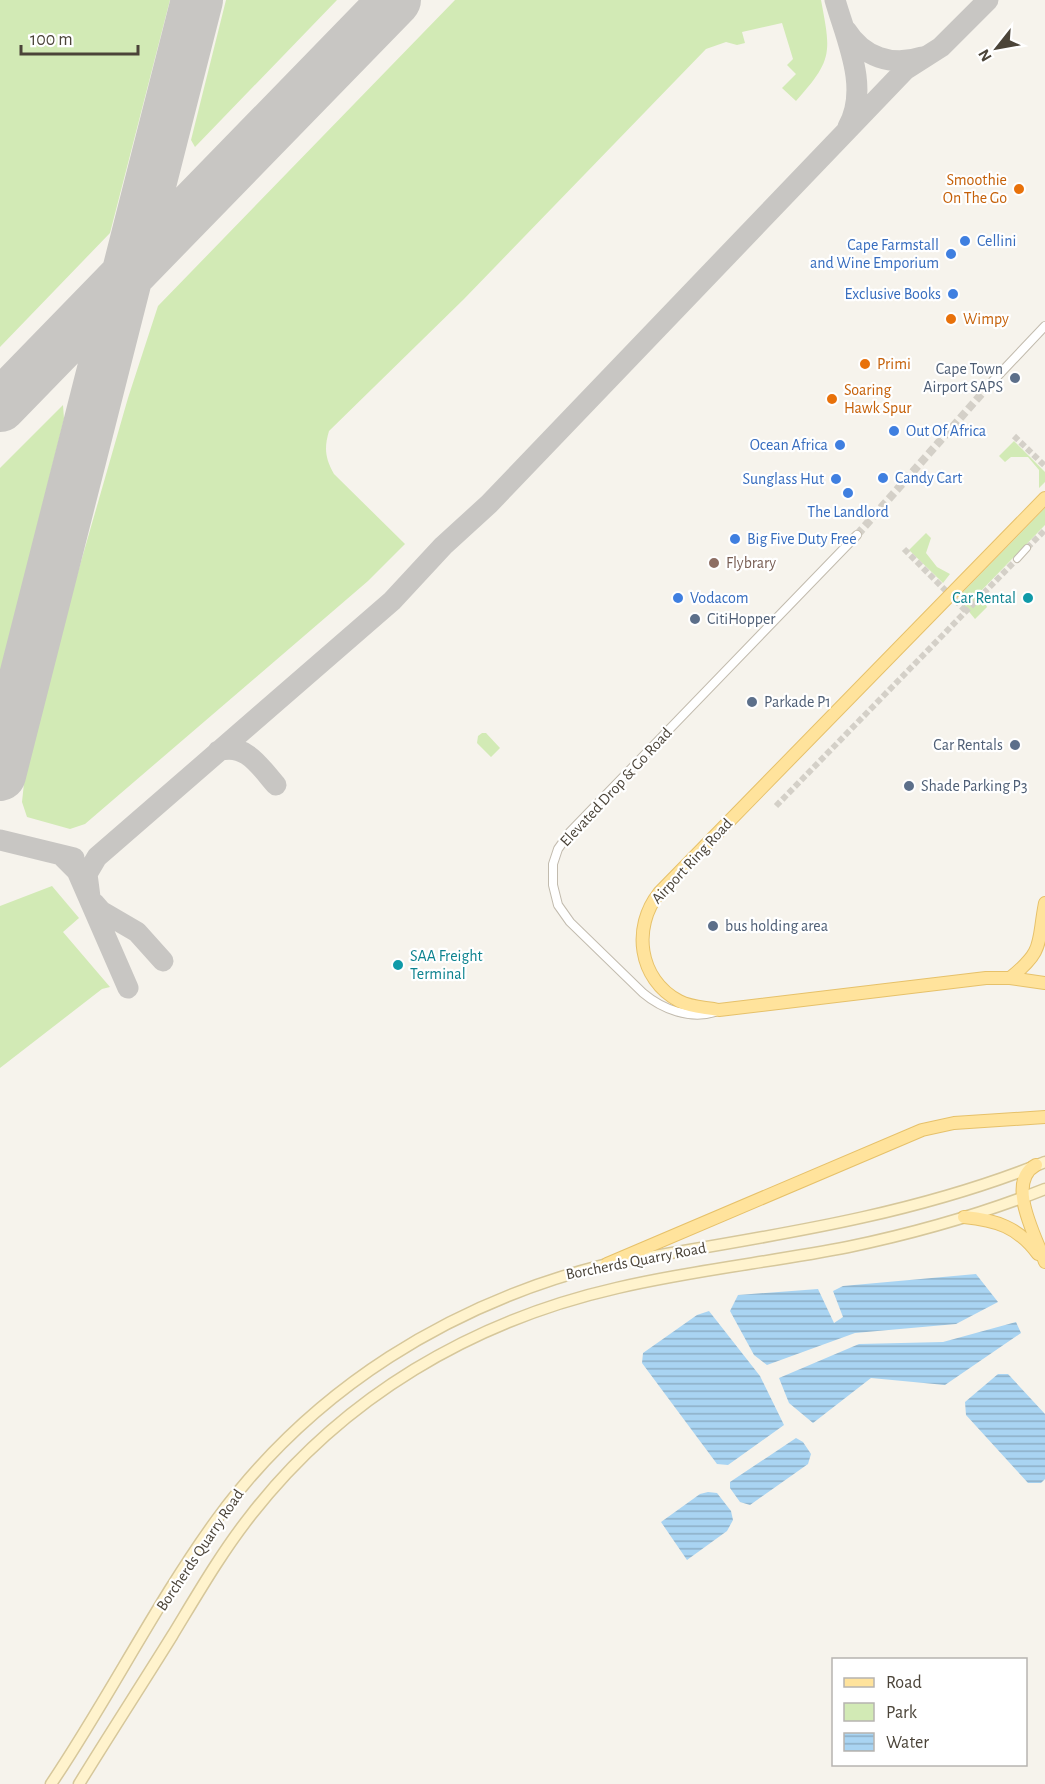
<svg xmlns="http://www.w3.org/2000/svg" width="1045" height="1784" font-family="'Alegreya Sans',sans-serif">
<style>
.green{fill:#d2eab5}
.water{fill:url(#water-rules)}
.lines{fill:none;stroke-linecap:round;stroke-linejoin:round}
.taxiway{stroke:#c8c6c3;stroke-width:21}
.runway{stroke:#c8c6c3;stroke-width:52}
.pedestrian-tunnel{stroke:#d4d0c8;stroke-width:6;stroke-dasharray:6 3;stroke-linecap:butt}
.minor-tunnel{stroke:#d4d0c8;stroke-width:8;stroke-dasharray:8 4;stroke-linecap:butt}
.pedestrian-casing{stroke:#c2bbae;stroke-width:8}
.minor-casing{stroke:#c2bbae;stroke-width:10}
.secondary-casing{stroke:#d6c79b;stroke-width:13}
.primary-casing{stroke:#e6c16a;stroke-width:14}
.pedestrian{stroke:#fff;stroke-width:6}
.minor{stroke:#fff;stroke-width:8}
.secondary{stroke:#fff3cd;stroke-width:10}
.primary{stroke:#ffe39c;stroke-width:12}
.food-dot{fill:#e8710a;stroke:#fff;stroke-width:2}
.shop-dot{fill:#3f7fe0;stroke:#fff;stroke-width:2}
.service-dot{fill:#5c6f8a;stroke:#fff;stroke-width:2}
.education-dot{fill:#8d6e63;stroke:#fff;stroke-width:2}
.culture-dot{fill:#0f9aa8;stroke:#fff;stroke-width:2}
.labels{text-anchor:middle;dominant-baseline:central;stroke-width:4.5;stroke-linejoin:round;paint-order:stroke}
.food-label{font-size:16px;fill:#c56008;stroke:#fff;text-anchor:start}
.shop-label{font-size:16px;fill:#366cbe;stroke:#fff;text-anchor:start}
.service-label{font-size:16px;fill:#4e5e75;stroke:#fff;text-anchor:start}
.education-label{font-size:16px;fill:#785e54;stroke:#fff;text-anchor:start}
.culture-label{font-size:16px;fill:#0d838f;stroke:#fff;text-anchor:end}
.street-label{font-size:16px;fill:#4b4439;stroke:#fff}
</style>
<defs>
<pattern id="water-rules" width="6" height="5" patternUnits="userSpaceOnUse" patternTransform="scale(1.5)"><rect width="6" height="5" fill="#a9d4f2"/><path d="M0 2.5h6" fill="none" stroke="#8caec5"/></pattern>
</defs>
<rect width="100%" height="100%" fill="#f6f3ec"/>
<path class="green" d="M0 0H170L110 233 0 347Z
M226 0H337L195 147 191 140Z
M455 0H821C831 53 833 60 796 101L782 88 796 74 787 65 793 59 782 23 742 32 745 43 737 45 726 42 706 49 464 299 329 431C324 448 325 458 334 474L405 544 368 581 85 824 70 829 27 817 22 802 28 746 128 398 158 306Z
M63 405 64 419 0 675V468Z
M1014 441 1045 472V482L1039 488V470L1028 457H1011L1005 462 999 456Z
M1045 508V525L980 592 987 607 975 619 961 602V594Z
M926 533 931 538 926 553 937 567 950 574 943 583 909 550Z
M482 733H486L500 748 491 757 477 743 478 736Z
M52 886 79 918 63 932 110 987 102 989 0 1068V906Z"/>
<path class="water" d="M976 1274 998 1302 956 1324 855 1333 767 1365 754 1355 730 1311 738 1295 818 1289 834 1323 843 1317 833 1291 843 1286Z
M709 1311 760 1376 784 1425 728 1465 717 1464 642 1363 643 1353 697 1315Z
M1016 1322 1021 1333 945 1385 871 1378 813 1423 789 1403 779 1378 859 1344 943 1342Z
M998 1374H1008L1045 1414V1479L1041 1483H1028L966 1415 965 1402Z
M796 1438 803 1442 811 1454 808 1464 750 1505 740 1502 730 1488V1482Z
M708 1492 717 1493 731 1511 733 1520 727 1531 687 1560 661 1522 700 1494Z"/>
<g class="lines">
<path class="taxiway" d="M835 0C846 39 870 88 848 127
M846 30C863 57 892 67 922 57
M218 751C246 742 260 767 276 785
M0 840 74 858
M62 856 77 871 128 988
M90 897 87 874 97 857 392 601 443 546 489 504 905 70 941 47 988 0
M94 903 101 911 137 932 163 961"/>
<path class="runway" d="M0 406 395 0
M0 775 197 0"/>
<path class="pedestrian-tunnel" d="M1014 436 1045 466
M1027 548 1045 530
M904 549 966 611
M776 806 1017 559"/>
<path class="minor-tunnel" d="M857 535 992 382"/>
<defs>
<path id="pedestrian" d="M1017 559 1027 548"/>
<path id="minor" d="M992 382 1045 326
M715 1012C690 1020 662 1009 643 993L570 922 558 905 553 885V864L558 849 570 832 857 535"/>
<path id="secondary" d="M51 1784C109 1698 156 1603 217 1519 313 1388 451 1303 607 1264 755 1238 905 1219 1045 1162
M79 1784C109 1735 141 1686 172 1636 197 1595 221 1553 251 1515 343 1397 472 1321 617 1288 693 1270 772 1262 848 1247 915 1233 982 1214 1045 1189"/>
<path id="primary" d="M1045 498 659 893C632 927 638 979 679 1001 692 1008 705 1007 719 1010L986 978H1010L1045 983
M1010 978C1045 950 1037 944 1045 903
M1036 1165C1005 1182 1036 1237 1045 1262
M964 1217C996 1220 1018 1227 1038 1254
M607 1264 922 1130 954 1123 1045 1117"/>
</defs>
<use href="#pedestrian" class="pedestrian-casing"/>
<use href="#minor" class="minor-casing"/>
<use href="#secondary" class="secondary-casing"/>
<use href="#primary" class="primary-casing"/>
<use href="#pedestrian" class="pedestrian"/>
<use href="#minor" class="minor"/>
<use href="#secondary" class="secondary"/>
<use href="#primary" class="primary"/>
</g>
<g class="food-dot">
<circle cx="1019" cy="189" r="6"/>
<circle cx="951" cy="319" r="6"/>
<circle cx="865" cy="364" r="6"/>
<circle cx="832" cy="399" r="6"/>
</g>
<g class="shop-dot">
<circle cx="965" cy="241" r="6"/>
<circle cx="951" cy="254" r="6"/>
<circle cx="953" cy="294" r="6"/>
<circle cx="894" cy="431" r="6"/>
<circle cx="840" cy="445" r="6"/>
<circle cx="883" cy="478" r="6"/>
<circle cx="836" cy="479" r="6"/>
<circle cx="848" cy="493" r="6"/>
<circle cx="735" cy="539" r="6"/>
<circle cx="678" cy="598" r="6"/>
</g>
<g class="service-dot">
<circle cx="1015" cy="378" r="6"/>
<circle cx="695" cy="619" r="6"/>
<circle cx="752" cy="702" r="6"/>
<circle cx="1015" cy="745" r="6"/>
<circle cx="909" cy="786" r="6"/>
<circle cx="713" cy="926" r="6"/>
</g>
<circle class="education-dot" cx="714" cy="563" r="6"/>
<g class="culture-dot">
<circle cx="1028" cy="598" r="6"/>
<circle cx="398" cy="965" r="6"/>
</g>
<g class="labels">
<g class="food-label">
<text x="1007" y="180" text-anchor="end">Smoothie<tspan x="1007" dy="18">On The Go</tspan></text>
<text x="963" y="319">Wimpy</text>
<text x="877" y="364">Primi</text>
<text x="844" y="390">Soaring<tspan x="844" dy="18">Hawk Spur</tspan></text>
</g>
<g class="shop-label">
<text x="977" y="241">Cellini</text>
<text x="939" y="245" text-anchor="end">Cape Farmstall<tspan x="939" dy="18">and Wine Emporium</tspan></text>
<text x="941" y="294" text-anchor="end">Exclusive Books</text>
<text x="906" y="431">Out Of Africa</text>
<text x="828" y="445" text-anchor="end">Ocean Africa</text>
<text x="895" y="478">Candy Cart</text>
<text x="824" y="479" text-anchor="end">Sunglass Hut</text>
<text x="848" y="512" text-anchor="middle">The Landlord</text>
<text x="747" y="539">Big Five Duty Free</text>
<text x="690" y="598">Vodacom</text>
</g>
<g class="service-label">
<text x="1003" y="369" text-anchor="end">Cape Town<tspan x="1003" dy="18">Airport SAPS</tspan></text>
<text x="707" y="619">CitiHopper</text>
<text x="764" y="702">Parkade P1</text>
<text x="1003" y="745" text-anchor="end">Car Rentals</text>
<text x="921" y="786">Shade Parking P3</text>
<text x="725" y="926">bus holding area</text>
</g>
<g class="education-label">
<text x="726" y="563">Flybrary</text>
</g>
<g class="culture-label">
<text x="1016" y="598">Car Rental</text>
<text x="410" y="956" text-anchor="start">SAA Freight<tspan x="410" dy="18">Terminal</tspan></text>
</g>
<g class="street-label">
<text transform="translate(616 787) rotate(-47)">Elevated Drop &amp; Go Road</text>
<text transform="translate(692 861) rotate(-47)">Airport Ring Road</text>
<text transform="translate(636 1261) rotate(-11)">Borcherds Quarry Road</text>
<text transform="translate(200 1550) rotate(-56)">Borcherds Quarry Road</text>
</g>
</g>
<rect x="832" y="1658" width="195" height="108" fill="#ffffff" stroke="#b7b4b0" stroke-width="1.5"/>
<rect x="844" y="1678" width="30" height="9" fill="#ffe39c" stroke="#b7b4b0" stroke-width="1.5"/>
<text x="886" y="1688" font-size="18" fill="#4b4439">Road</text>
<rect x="844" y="1703" width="30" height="18" fill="#d2eab5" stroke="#b7b4b0" stroke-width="1.5"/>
<text x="886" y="1718" font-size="18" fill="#4b4439">Park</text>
<rect x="844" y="1733" width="30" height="18" fill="url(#water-rules)" stroke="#b7b4b0" stroke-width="1.5"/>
<text x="886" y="1748" font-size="18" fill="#4b4439">Water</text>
<g transform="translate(997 48) rotate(239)" stroke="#ffffff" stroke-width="4.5" paint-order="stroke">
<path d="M0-4.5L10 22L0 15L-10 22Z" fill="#4b4439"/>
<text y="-9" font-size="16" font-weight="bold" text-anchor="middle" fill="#4b4439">N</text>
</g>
<path d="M21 45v9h117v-9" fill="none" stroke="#4b4439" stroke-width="3"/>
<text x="30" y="45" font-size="18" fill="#4b4439" stroke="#ffffff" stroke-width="4.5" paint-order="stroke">100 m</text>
</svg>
